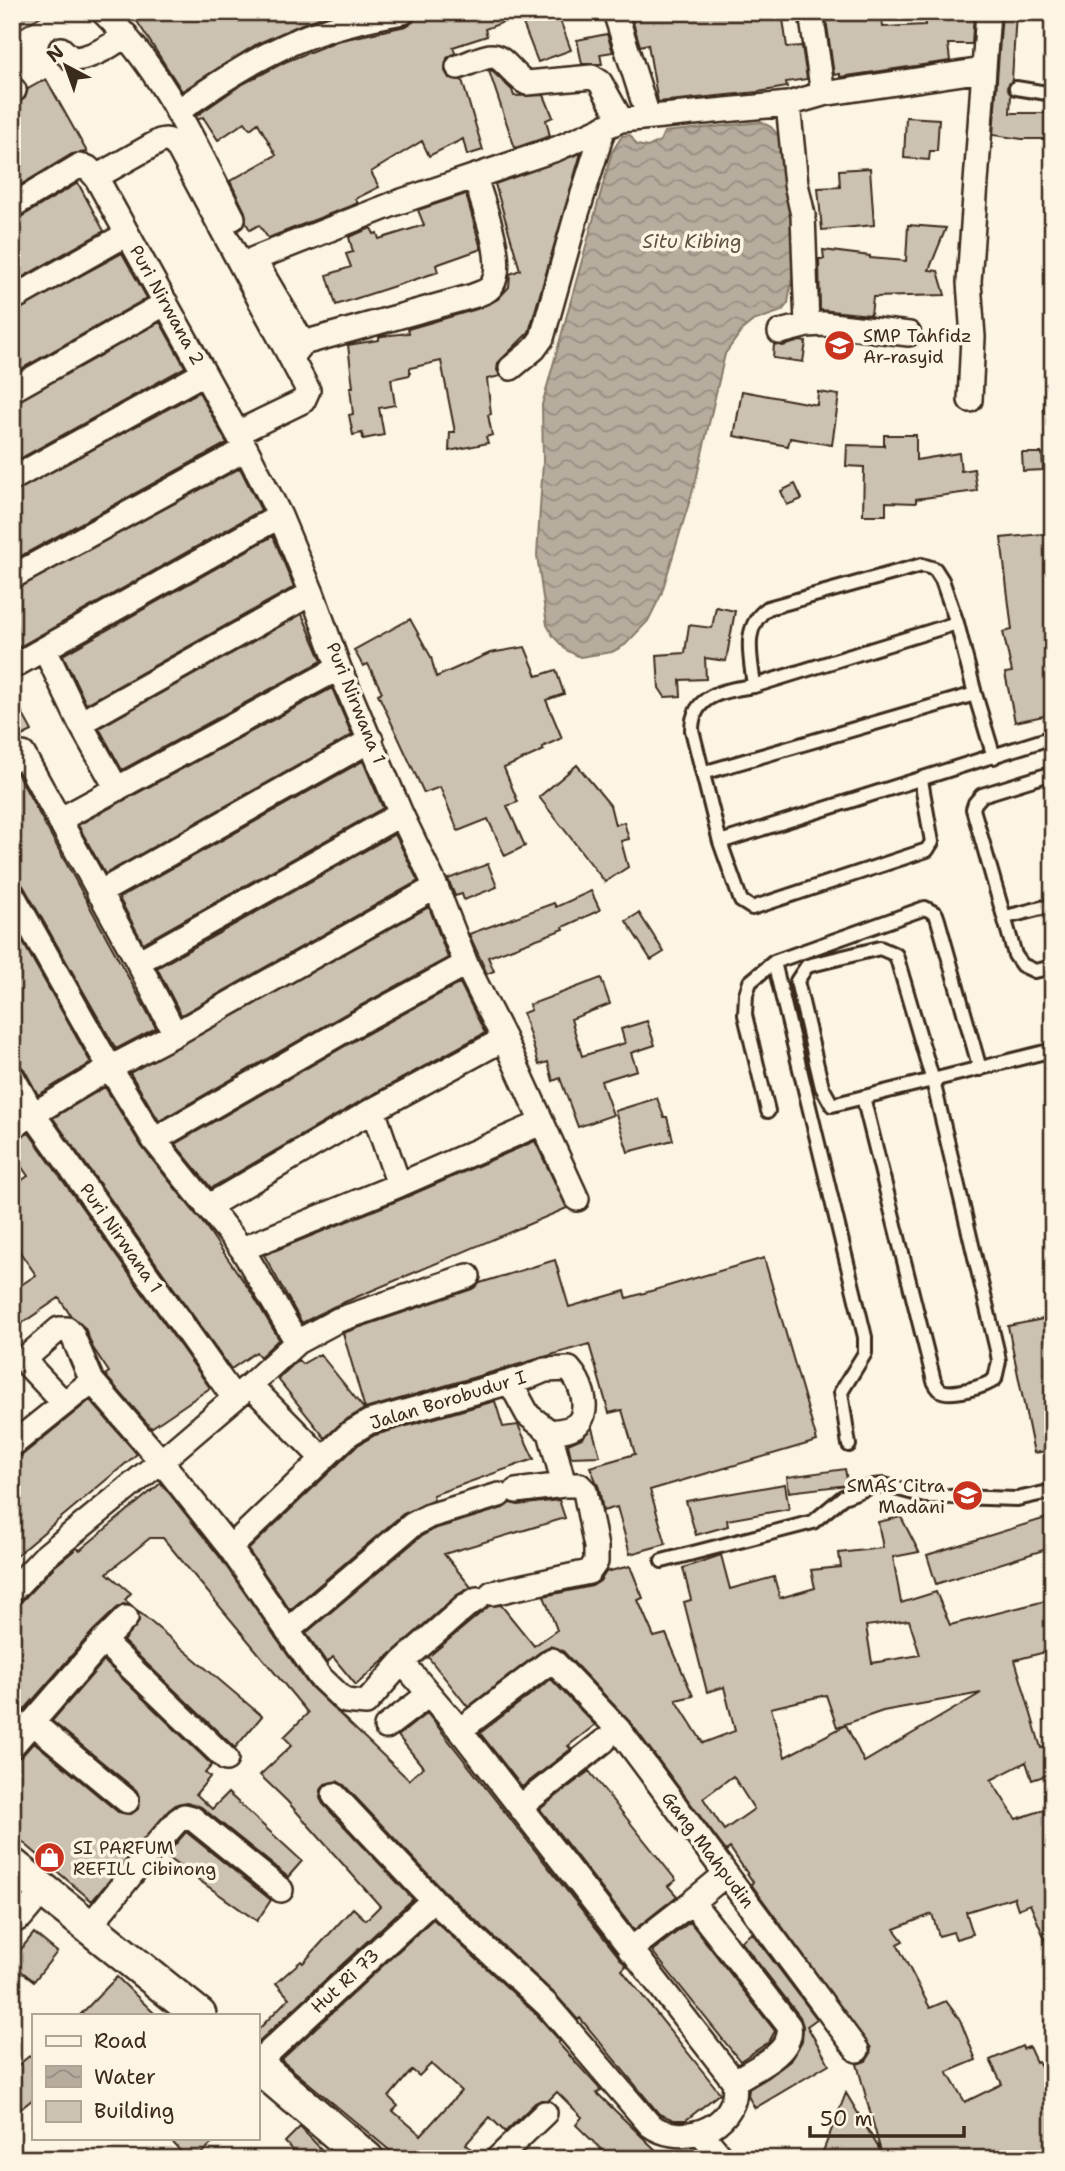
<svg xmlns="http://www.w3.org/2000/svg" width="1065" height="2171" font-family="'Shantell Sans',sans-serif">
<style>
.water{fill:url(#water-waves);stroke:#85796b;stroke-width:2}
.building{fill:#ccc2b3;stroke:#3b2a1e;stroke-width:2;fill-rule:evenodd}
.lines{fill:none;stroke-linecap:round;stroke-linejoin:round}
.lane-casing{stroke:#3b2a1e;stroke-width:18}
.street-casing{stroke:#3b2a1e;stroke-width:28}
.secondary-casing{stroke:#3b2a1e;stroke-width:38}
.lane{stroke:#fcf5e5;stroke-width:12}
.street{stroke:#fcf5e5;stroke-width:23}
.secondary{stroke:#fcf5e5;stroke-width:33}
.labels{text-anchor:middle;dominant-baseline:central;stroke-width:7;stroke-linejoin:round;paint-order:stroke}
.street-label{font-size:18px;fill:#3b2a1e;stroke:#fcf5e5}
.poi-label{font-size:18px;fill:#3b2a1e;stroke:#fcf5e5;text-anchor:start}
.water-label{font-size:19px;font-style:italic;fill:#605144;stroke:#fcf5e5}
</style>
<defs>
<pattern id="water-waves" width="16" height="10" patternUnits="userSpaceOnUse" patternTransform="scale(1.75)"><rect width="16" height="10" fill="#b7ad9e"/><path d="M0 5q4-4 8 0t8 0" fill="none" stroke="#968d80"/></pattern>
</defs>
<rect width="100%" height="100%" fill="#fcf5e5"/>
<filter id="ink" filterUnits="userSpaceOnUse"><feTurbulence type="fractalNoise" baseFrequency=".0143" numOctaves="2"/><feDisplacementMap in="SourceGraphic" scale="14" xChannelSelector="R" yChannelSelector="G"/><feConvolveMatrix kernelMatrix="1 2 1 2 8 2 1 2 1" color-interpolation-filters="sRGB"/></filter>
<g filter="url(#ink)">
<path class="water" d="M761 122 771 127 778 135 785 148 792 231V278L788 303 782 311 753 321 743 329 725 354 696 480 661 595 648 621 625 645 612 652 580 657 566 650 553 636 547 625 543 598 537 555 543 462 542 405 612 152 622 136 630 135 637 145 648 147 660 141 664 132Z"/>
<path class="building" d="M12 12H48L12 33Z
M131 12H337L302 24 257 44 182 91Z
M557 12 571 50 538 62 520 16 485 29 487 36 453 47 455 53 447 58 445 71 449 78 462 80 483 150 467 155 463 139 429 156 422 141 371 172 379 187 355 199 358 203 268 238 259 225 250 230 246 223 245 212 230 181 276 155 258 123 250 129 245 122 218 140 203 117 198 120 196 116 241 85 285 62 337 41 406 26 413 22 417 13Z
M630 12H782L787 47 802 46 807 79 786 82 787 87 758 92 658 102 648 44 640 46Z
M825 12H881L883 27 925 25V12H974L972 44H948L950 61 840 77V74L834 75Z
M1002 12H1016L1012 80 1007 87 1011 95 1010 113H1053V139H1022L993 135Z
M607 34 613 52 600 54 602 64H582L577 40Z
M491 70 512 90 514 96 544 95 553 117 546 120 550 136 515 148 489 71Z
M46 79 87 152 72 154 12 190V105L25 98 28 89Z
M906 117 939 119 937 151H930L929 160 904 158Z
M581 153 529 332 498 363 497 370 500 376 487 379 491 414 488 415 492 435 486 437 488 443 449 451 450 432H455L441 361 410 368V375L391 379 395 405 379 408 384 435 363 439 362 433 353 435 349 415 353 414 350 387H353L348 345 379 340V337L382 336 409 333 408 329 477 309 498 299 509 287 510 274 520 270 495 184Z
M870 168 874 225 822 230 818 188 840 187 839 170Z
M78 183 104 231 12 283V220L19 218Z
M466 194 481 249 436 265 438 272 336 305 327 275 351 267 346 254 353 252 349 237 371 228 374 234 377 233 379 239 424 225 418 210Z
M908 225 946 228 929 270 938 271 945 295 873 297 871 315 820 310 819 259H824L823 250 870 256V258L906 261Z
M122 253 147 298 12 374V313Z
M160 322 185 367 12 463V404Z
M800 341 806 342 803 362 773 358 774 344 783 346Z
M742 391 817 405 818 392 839 395 832 445 790 438 788 446 734 436Z
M199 392 227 443 12 561V493Z
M884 435H916V460L959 453 961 471 974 469 977 491 916 499V503L886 502V515H863L864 467 846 466 847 445 884 446Z
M1022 453H1042L1043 470 1023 471Z
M240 468 261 510 12 651V591Z
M795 484 802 499 787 505 781 491Z
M1053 533V714L1015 722 1005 673 1012 672 1003 632 1012 630 1001 538Z
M273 536 294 587 86 704 63 655Z
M716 607 735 611 726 661 705 658 706 679 680 680 681 696 665 697 659 688 657 655 685 653 689 625 712 628Z
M302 614 322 661 122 770 99 728Z
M410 619 431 657 436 677 490 653 525 647 537 676 556 670 564 694 546 700 562 738 542 747 544 750 504 768 518 802 507 806 525 846 505 856 488 819 458 831 440 787 424 793 378 694 382 692 368 664 363 666 354 650Z
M332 688 352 735 105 874 78 825Z
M12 694 32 731 12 741Z
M363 761 383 808 143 943 119 898Z
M577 765 610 805 615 825 624 822 629 839 621 841 628 867 605 882 539 797Z
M17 773 156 1028 116 1049 24 887 20 882 12 880V774Z
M395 834 418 881 181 1015 157 968Z
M488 864 497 887 464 900 462 894 455 896 448 879Z
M591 891 600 910 563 927 564 929 488 957 494 971 487 974 469 934 554 903 556 907Z
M429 907 448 958 345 1014 159 1121 130 1073Z
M639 913 664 952 651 960 626 921Z
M12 923 91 1063 38 1095 24 1069 12 1062Z
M601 978 610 1004 571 1019 582 1056 625 1043 621 1029 647 1021 655 1045 631 1053 637 1070 601 1081 613 1115 578 1127 560 1078 553 1081 548 1062 539 1065 523 1013 531 1010 529 1005Z
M460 983 485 1033 366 1098 211 1188 175 1144 359 1038Z
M105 1087 142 1147 206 1227 251 1292 279 1339 260 1357 256 1352 231 1369 53 1118Z
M657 1098 664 1117H667L673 1140 628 1152 615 1111Z
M29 1133 210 1388 151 1428 105 1375 109 1372 93 1348 85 1328 71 1316 59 1298 12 1330V1291L36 1275 12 1241V1187L28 1176 12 1153V1141Z
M535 1141 567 1208 333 1307 302 1323 264 1255 404 1198Z
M764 1258 817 1441 650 1490 666 1544 630 1554 617 1507 603 1511 599 1488 590 1467 635 1454 622 1410 609 1413 589 1344 365 1409 343 1333 472 1289 480 1283 555 1260 569 1307 625 1291 627 1298Z
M1053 1317V1450L1034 1453 1008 1326Z
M320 1354 364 1409 342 1422 325 1438 278 1379 298 1360 302 1364Z
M90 1400 137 1454 12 1559V1459L21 1456Z
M495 1401 503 1427 518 1425 534 1459 433 1495 434 1500 403 1514 290 1610 248 1550 358 1445 375 1435Z
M592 1428 600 1456 571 1457 568 1444 582 1438Z
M845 1469 848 1485 789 1492 787 1477Z
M161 1483 219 1556 308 1684 409 1780 423 1767 398 1736 427 1713 626 1966 622 1970 720 2093 686 2120H674L659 2114 580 2018 578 2020 556 1995 443 1890 344 1785 337 1781 325 1784 321 1790 320 1798 323 1804 413 1899 257 2043V2031L289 1998 276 1983 301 1961 303 1963 353 1908 366 1920 380 1906 287 1801 260 1775 292 1745 284 1737 308 1713 163 1538H150L107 1573 131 1593 125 1600 131 1605 123 1604 117 1608 93 1631 12 1724V1605L22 1601 54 1567 77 1548 80 1550Z
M785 1484 789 1509 727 1520 728 1526 696 1535 686 1501Z
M559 1500 565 1518 444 1554 471 1587 457 1595 356 1685 333 1657 327 1663 306 1633 420 1537 434 1529 503 1508 510 1503 518 1505Z
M901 1517 919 1552 893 1557 901 1603 936 1592 950 1625 1053 1599V1650L1015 1660 1041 1748 1053 1745V1773L1032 1780 1026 1762 991 1780 1016 1819 1053 1807V1958L1030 1904 1018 1909 1014 1897 966 1912 973 1934 956 1939 953 1932 939 1936 932 1914 894 1929 903 1941 897 1944 930 2008 946 2001 960 2020 976 2060 947 2072 965 2102 1002 2084 990 2060 1022 2046 1023 2049 1029 2047 1036 2062 1038 2061 1053 2088V2152L1039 2159H820L846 2093 881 2152 857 2064 866 2061 870 2055 871 2048 751 1884 753 1882 730 1848 726 1851 630 1722 562 1650 550 1646 544 1649 468 1707 428 1657 489 1606 501 1605 534 1646 557 1630 544 1596 592 1586 600 1581 606 1572 630 1566 643 1598 638 1600 654 1637 666 1634 693 1696 676 1700 703 1743 735 1731 724 1687 707 1692 684 1602 691 1600 683 1568 721 1555 730 1589 774 1577 780 1598 815 1588 811 1570 841 1567 839 1553 883 1548 878 1522ZM909 1620 920 1655 872 1663 866 1626ZM981 1693 864 1762 846 1725 785 1757 771 1708 826 1695 837 1727 883 1711ZM733 1776 754 1809 724 1830 703 1798Z
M1046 1518 1053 1547 936 1584 927 1555Z
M138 1611 262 1716 235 1748 123 1641 139 1622Z
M104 1661 212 1765 205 1773 210 1777 196 1794 212 1809 228 1793 302 1861 288 1877 201 1807 187 1802 177 1804 168 1811 92 1901 12 1833V1760L22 1756 34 1742 118 1812 131 1814 138 1809 140 1797 136 1790 52 1721Z
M551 1679 595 1725 568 1746 571 1749 522 1787 480 1733Z
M589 1771 676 1880 668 1886 677 1896 634 1930 540 1809Z
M186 1832 271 1900 257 1921 165 1856Z
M433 1919 537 2015 560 2041 558 2043 601 2090 597 2093 665 2159H611L576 2125 582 2117 557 2092 549 2100H541L535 2103 505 2132 490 2117 466 2144 481 2159H400L281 2060ZM431 2064 461 2091 421 2135 393 2111 398 2106 389 2097 412 2070 419 2076Z
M690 1922 775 2031 769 2042 740 2061 652 1951Z
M34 1933 57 1952 34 1981 12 1964V1960Z
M752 1933 817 2019 807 2026 829 2064 755 2108 748 2096 749 2089 769 2077 790 2061 802 2041 803 2026 800 2017 741 1941Z
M117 1977 156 2015H80Z
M33 2053V2099L12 2116V2070Z
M300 2127 323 2151 315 2159H300L285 2142Z
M169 2138H218L195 2159H187Z"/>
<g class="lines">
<defs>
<path id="lane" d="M1016 88 1053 94
M1052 409H1053
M754 686C751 657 741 627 768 608L922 565 935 569 942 580 957 623 975 694 994 757
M703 773 975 694
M1053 773 982 795 975 803 973 809 1015 955 1022 965 1035 971 1053 967
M921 780 932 842 927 850 752 908 741 901 720 842 692 730C692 694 726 690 754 686L957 623
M720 842 1053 737
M1006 917 1053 905
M774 962 865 1337V1353L841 1392 849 1445
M863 1097 934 1381C935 1383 939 1389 940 1390 950 1397 987 1386 995 1379L999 1361 997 1350 933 1081 896 955 880 948 807 966 797 981 822 1087 832 1105C906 1086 979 1069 1053 1050
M768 1111 745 1015 746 994 750 982 774 962 925 908 936 914 938 920 980 1069
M662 1561 813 1522 843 1497 873 1486 884 1485 925 1496 1017 1499 1053 1491"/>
<path id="street" d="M103 12C162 69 196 146 233 218
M615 12 648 116
M811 12 823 94
M61 49 72 59C90 59 111 46 126 35
M458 67C468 64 481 57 491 56 502 54 515 78 527 83L592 77 600 82 621 120
M12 91 14 90
M178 111C215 85 252 60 294 42 328 27 365 19 403 12
M96 177 160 141C169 138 173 142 179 149L308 390 303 401 237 433
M12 206 79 166 88 168 96 177 246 449 280 516 312 593 339 668 401 814 436 887 466 964 504 1039 577 1199
M254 259 396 203 556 149 621 120 788 104 823 94 983 70
M260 270 303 343 291 358
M12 299 127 234
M807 325 823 324 909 334
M780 332 807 325 803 215 796 184 788 104
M303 343 473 296C480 293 488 292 492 285 507 261 482 203 475 177
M511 368 534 349 542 338 577 213 604 127
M12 390 166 303
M970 400 973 337 969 282 988 12
M12 479 204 373
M12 577 246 449
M45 650 80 723 117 789
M12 667 280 516
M80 723 312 593
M12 760 23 754 138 962 175 1034
M61 819 339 668
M99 893 371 740
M12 894 110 1068 154 1140 242 1249 297 1342
M138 962 401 814
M12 1076 33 1114 234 1398
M373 1110 399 1185
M12 1127 110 1068 175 1034 436 887
M154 1140 352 1026 466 964
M207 1207 373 1110 504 1039
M242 1249 399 1185 541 1123
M510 1382 528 1415 550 1432
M250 1385 323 1459
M64 1403 28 1365 29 1355 59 1329H67L72 1334 92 1381
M550 1432 564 1485
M12 1445 92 1381 161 1461 230 1548 319 1676 345 1701 366 1703 402 1662 460 1730 734 2081C754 2069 794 2053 789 2026L692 1902 630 1950
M230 1548 349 1434 369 1422 528 1377 545 1370 569 1369C580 1381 590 1405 580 1421 574 1430 559 1431 550 1432
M12 1591 44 1557 161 1461 250 1385 297 1342 338 1320 468 1276
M492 1593 589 1572 596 1562V1547L585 1491 579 1485H564L516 1491
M287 1631 412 1525 429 1516 499 1495
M103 1641 226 1759
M402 1662 466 1606 477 1599
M33 1723 127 1801
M386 1727 428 1695
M460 1730 552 1660 619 1730 857 2050
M12 1746 103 1641 126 1618
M334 1795 433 1900 547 2005 650 2125C676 2144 719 2134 732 2104 735 2097 735 2088 734 2081
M520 1807 604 1741
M692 1902 726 1874
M12 1922 21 1917 43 1891
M88 1928 153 1848 178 1820 184 1816 192 1818 281 1890
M257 2063 433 1900
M701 2133 723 2159
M497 2159 545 2113"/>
<path id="secondary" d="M12 1865 199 2015
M257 2065 367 2159"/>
</defs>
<use href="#lane" class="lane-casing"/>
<use href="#street" class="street-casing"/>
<use href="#secondary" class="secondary-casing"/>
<use href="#lane" class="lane"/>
<use href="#street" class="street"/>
<use href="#secondary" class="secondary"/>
</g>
</g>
<defs>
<symbol id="school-disc" viewBox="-11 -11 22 22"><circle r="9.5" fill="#c8321e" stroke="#fcf5e5"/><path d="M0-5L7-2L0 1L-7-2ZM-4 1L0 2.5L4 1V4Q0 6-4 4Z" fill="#fff"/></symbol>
<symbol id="shop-disc" viewBox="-11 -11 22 22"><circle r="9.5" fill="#c8321e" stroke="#fcf5e5"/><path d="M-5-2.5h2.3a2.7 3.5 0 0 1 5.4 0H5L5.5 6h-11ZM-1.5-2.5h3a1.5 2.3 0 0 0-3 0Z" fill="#fff"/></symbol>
</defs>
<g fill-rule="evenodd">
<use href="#school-disc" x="822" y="328" width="35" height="35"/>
<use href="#school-disc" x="950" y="1478" width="35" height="35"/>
<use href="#shop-disc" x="32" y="1840" width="35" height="35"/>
</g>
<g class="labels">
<g class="street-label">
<text transform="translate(167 305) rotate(61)">Puri Nirwana 2</text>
<text transform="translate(356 703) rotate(68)">Puri Nirwana 1</text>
<text transform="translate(121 1238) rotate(55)">Puri Nirwana 1</text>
<text transform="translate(448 1400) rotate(-17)">Jalan Borobudur I</text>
<text transform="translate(708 1850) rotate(53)">Gang Mahpudin</text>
<text transform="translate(345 1981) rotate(-43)">Hut Ri 73</text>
</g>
<g class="poi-label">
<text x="863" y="336">SMP Tahfidz<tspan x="863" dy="21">Ar-rasyid</tspan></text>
<text x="945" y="1486" text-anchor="end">SMAS Citra<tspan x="945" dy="21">Madani</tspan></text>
<text x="73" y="1848">SI PARFUM<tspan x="73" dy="21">REFILL Cibinong</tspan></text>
</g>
<g class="water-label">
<text x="692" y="241">Situ Kibing</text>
</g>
</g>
<rect width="1065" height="2171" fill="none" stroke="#fcf5e5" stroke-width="42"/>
<rect x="21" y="21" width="1023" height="2129" fill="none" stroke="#3b2a1e" stroke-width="2.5" filter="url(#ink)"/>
<rect x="32" y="2014" width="228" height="126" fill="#fcf5e5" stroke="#afa495" stroke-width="2"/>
<rect x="46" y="2036" width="35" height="10" fill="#fcf5e5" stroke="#afa495" stroke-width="2"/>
<text x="94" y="2048" font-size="21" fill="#3b2a1e">Road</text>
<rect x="46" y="2066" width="35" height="21" fill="url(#water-waves)" stroke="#afa495" stroke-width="2"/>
<text x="94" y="2084" font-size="21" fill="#3b2a1e">Water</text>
<rect x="46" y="2101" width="35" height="21" fill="#ccc2b3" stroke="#afa495" stroke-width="2"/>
<text x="94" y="2118" font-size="21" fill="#3b2a1e">Building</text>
<g transform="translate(66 66) rotate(319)" stroke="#fcf5e5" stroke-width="5" paint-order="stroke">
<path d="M0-5L12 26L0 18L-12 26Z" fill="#3b2a1e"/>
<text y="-10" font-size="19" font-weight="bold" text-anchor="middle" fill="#3b2a1e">N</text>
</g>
<path d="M810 2126v10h154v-10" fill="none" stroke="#3b2a1e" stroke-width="3.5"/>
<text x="820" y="2126" font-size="21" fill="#3b2a1e" stroke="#fcf5e5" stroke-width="5" paint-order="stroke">50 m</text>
</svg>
